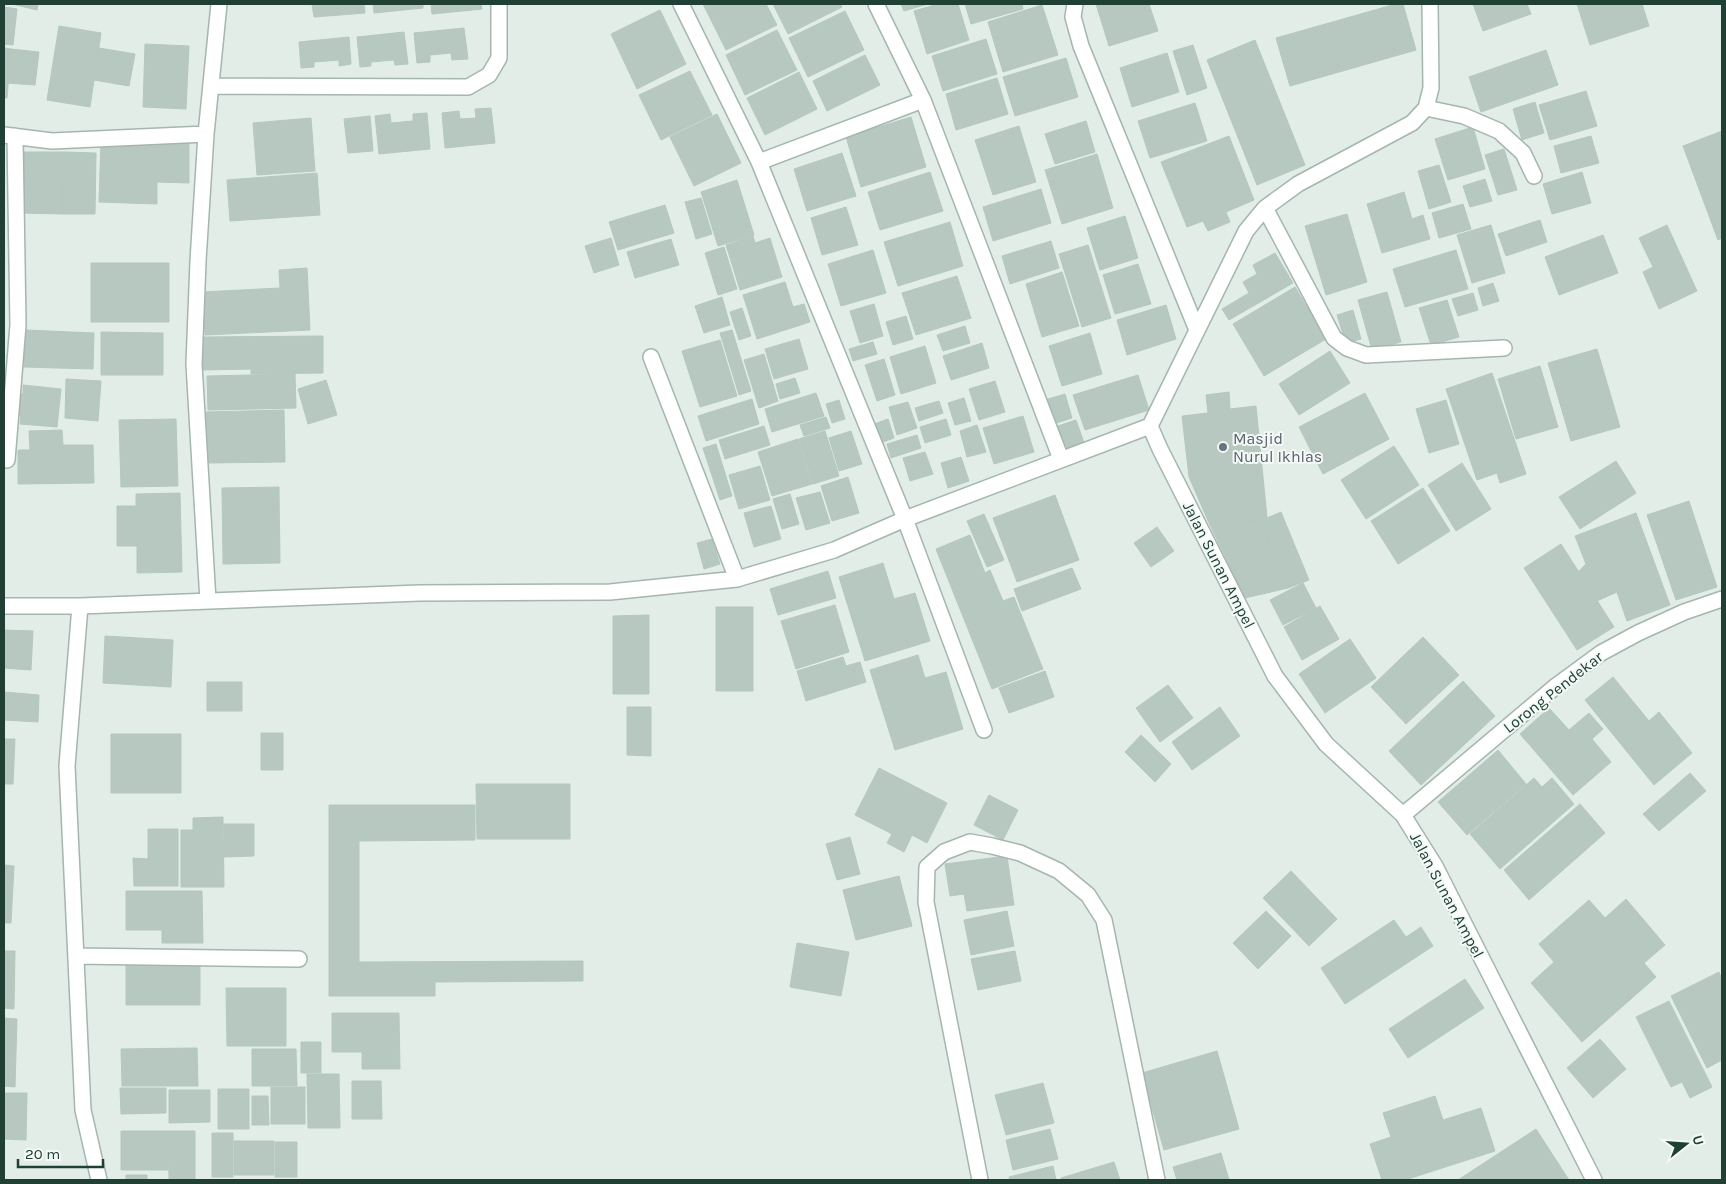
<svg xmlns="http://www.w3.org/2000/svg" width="1726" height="1184" font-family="Karla,sans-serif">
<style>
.building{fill:#b7c8c0;stroke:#b4c8be}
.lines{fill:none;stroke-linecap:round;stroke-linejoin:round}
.street-casing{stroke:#a4b6af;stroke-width:18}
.street{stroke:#fff;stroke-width:15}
.worship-dot{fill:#6b7280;stroke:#f3f9f6;stroke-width:2}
.labels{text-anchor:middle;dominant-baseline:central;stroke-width:4;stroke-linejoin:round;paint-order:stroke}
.worship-label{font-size:16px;fill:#5b616d;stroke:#f3f9f6;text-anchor:start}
.street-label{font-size:16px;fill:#204035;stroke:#f3f9f6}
</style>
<rect width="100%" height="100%" fill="#e2ede8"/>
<path class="building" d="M12 4H38L37 10Z
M312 4H364L365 13 314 17Z
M373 4H423V8L374 13Z
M431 4H481L482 9 432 14Z
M703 4H766L777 25 726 50Z
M773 4H840L842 7 788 34Z
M901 4H928L904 11Z
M938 4H958L969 40 927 54 914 11Z
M965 4H1022L1023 9 971 24Z
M1096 4H1149L1158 31 1109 46Z
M1396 4H1403L1416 50 1290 86 1276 38Z
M1473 4H1527L1531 14 1483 31Z
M1577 4H1642L1649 26 1590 45Z
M1042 5 1058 55 1003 72 988 22Z
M4 7 17 9 13 45 4 44Z
M660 10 686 64 637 89 611 34Z
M845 11 864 50 808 77 789 38Z
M59 26 101 33 90 107 47 100Z
M464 28 468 59 452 60 451 53 430 55V62L417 63 414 33Z
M777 30 797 70 745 95 726 55Z
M404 32 408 64 395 65 394 60 371 62V66L360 67 357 37Z
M349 37 351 64 339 66V60L314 62V67L301 68 299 42Z
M986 39 997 74 943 91 932 56Z
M1255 40 1305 165 1257 185 1207 60Z
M145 44 189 46 186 109 143 107Z
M1193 45 1207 88 1187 95 1173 51Z
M4 48 11 49 7 98H4Z
M99 48 135 54 129 86 94 80Z
M11 49 39 52 35 85 8 83Z
M1546 50 1558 85 1481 112 1469 77Z
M1167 53 1179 92 1132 107 1120 68Z
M865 55 880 85 827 111 813 81Z
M1066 58 1078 97 1015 116 1003 77Z
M690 71 712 115 661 140 639 95Z
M799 72 817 109 765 135 747 98Z
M997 78 1008 114 956 130 946 94Z
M1586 91 1597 126 1550 140 1539 105Z
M1535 102 1544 133 1522 140 1513 109Z
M1195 103 1207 141 1150 158 1138 121Z
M491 108 495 143 445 148 442 113 459 111 460 119 476 118 475 109Z
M427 113 430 149 379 154 375 116 390 114 391 123 413 121V114Z
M717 114 741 163 694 186 670 137Z
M370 116 373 151 348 153 344 119Z
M911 117 926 167 861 187 846 137Z
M311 118 315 171 257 175 253 123Z
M1086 121 1095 152 1055 164 1045 134Z
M1019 126 1036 182 993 195 975 140Z
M1473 127 1485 169 1448 180 1435 139Z
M1722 131V238L1718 240 1683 146Z
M1229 136 1254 200 1226 212 1230 222 1208 231 1203 221 1187 227 1161 162Z
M1591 136 1599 163 1561 173 1554 146Z
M101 141 189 143V183L157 182V204L99 202Z
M1504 149 1517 190 1498 195 1485 155Z
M21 152H64L63 214 20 213Z
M64 152 96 153 95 214H63Z
M842 153 856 196 807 211 794 169Z
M1097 154 1113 208 1062 224 1045 170Z
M1439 165 1451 202 1429 209 1418 171Z
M930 172 943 211 880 230 868 192Z
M1582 172 1591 203 1552 214 1543 184Z
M317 173 320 215 230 221 227 180Z
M1485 179 1492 201 1470 207 1463 186Z
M737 180 754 235 718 246 701 192Z
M1041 189 1051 223 993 241 983 207Z
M1404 192 1412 219 1423 215 1430 239 1382 253 1367 204Z
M701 198 712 234 696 239 685 202Z
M1463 204 1471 229 1439 238 1432 213Z
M665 205 674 233 618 250 609 222Z
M846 207 858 245 822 255 811 218Z
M1347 214 1367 282 1326 295 1305 226Z
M1125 216 1138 258 1100 270 1087 228Z
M1540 220 1547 242 1506 256 1498 234Z
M950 222 963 266 898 286 884 242Z
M1491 225 1505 273 1472 283 1457 235Z
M1667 225 1697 291 1659 309 1643 272 1653 267 1639 238Z
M1603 235 1618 273 1559 295 1545 257Z
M753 236 755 243 770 238 782 277 740 290 726 245Z
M611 238 619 265 594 273 585 246Z
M671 239 679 265 635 278 627 252Z
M1051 241 1059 268 1010 284 1002 256Z
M1088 245 1111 318 1082 327 1059 254Z
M724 247 737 289 718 295 705 253Z
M873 250 886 293 841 306 828 264Z
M1456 250 1468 289 1405 307 1393 269Z
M1275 253 1293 283 1229 320 1222 309 1249 293 1243 282 1257 274 1253 265Z
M91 263H169V322H91Z
M1138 264 1151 304 1115 314 1103 275Z
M307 268 310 330 205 335 202 292 280 288 279 270Z
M1062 272 1079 326 1042 337 1026 284Z
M957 276 971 318 916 335 902 293Z
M785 282 793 307 804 304 810 322 757 339 743 295Z
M1493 283 1499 301 1483 306 1478 288Z
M1295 287 1326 339 1264 376 1233 324Z
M1387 292 1401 342 1372 350 1358 300Z
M1473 293 1478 310 1458 316 1452 299Z
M722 297 730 325 704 333 695 306Z
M1447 300 1459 337 1431 345 1419 308Z
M874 304 883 336 860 343 850 311Z
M1166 305 1176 339 1127 355 1117 320Z
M742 308 751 336 739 340 730 312Z
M1353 310 1361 339 1346 343 1337 315Z
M906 316 913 339 893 345 886 322Z
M965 326 970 343 943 351 937 335Z
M26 330 94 333 93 369 24 367Z
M732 330 751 391 739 395 720 333Z
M101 332 163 333V375H101Z
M1090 333 1102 374 1062 386 1049 346Z
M323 336V373L251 374V369L203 370V337Z
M799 339 808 369 774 379 765 349Z
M720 340 737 396 700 407 682 351Z
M873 342 877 354 853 361 849 349Z
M982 343 989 368 951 380 943 356Z
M925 346 936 383 901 394 890 357Z
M1597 349 1620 427 1571 441 1548 363Z
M1330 351 1350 383 1299 415 1279 384Z
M764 354 778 401 759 408 744 360Z
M884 359 895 395 877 401 865 365Z
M1540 366 1558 427 1516 439 1498 379Z
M1492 373 1526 474 1500 483 1497 473 1477 480 1446 389Z
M295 374 296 408 208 410 207 376Z
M1138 375 1149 410 1085 430 1073 395Z
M795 378 800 393 780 399 776 384Z
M66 379 101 381 98 421 65 418Z
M326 380 337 415 308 424 298 389Z
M995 381 1005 412 979 420 969 389Z
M23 385 61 389 57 427 20 424 21 416 14 415 16 394H23Z
M1229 392 1230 409 1256 406 1267 517 1260 521 1209 523 1189 477 1182 416 1208 413 1206 395Z
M816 393 824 416 772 432 765 409Z
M1365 393 1389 439 1323 474 1299 427Z
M1065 394 1072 418 1053 424 1045 400Z
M964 398 971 421 955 425 948 403Z
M752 399 759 424 706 441 698 416Z
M839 400 845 419 832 423 826 404Z
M1446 400 1459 444 1429 453 1416 409Z
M939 401 943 413 919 421 915 408Z
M908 402 917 428 897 435 889 407Z
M284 410 285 462 207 463 206 412Z
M1023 416 1034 452 994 464 983 428Z
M826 417 830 428 804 436 800 425Z
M176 419 178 486 121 487 119 420Z
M888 419 894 438 880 443 874 424Z
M946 419 951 435 925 443 920 427Z
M1076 420 1084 443 1062 450 1055 427Z
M977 425 986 452 967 457 960 431Z
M764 426 770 445 725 459 719 440Z
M62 430 63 445H93L94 483 18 484V450H30L29 431Z
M825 431 839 476 813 484 799 439Z
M851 431 862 464 839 471 829 438Z
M917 435 921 448 891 458 887 444Z
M798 439 812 484 772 496 758 452Z
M716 444 732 496 720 500 703 448Z
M1394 446 1419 485 1366 519 1341 480Z
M925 452 933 474 910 481 903 458Z
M961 457 969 481 948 488 941 463Z
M1616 461 1636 493 1580 529 1559 497Z
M1462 463 1491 509 1456 531 1428 485Z
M760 466 770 500 739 509 729 475Z
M848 477 859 513 832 521 821 486Z
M279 487 280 563 223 564 222 488Z
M1423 488 1450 531 1398 564 1371 521Z
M820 492 830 523 806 530 796 498Z
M180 493 182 572 137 573V546H117V506H136V494Z
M790 494 799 524 782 529 773 499Z
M1055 495 1079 560 1017 582 993 518Z
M1689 501 1717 587 1676 600 1647 515Z
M771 506 781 539 754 547 744 513Z
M1281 512 1309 580 1288 588 1260 521Z
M1636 513 1670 605 1627 621 1617 592 1597 601 1579 571 1586 564 1575 536Z
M984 514 1004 560 987 567 967 521Z
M1260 521 1288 588 1245 598 1209 523Z
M1157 527 1174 551 1151 567 1134 543Z
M970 535 985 573 990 570 1003 601 1014 597 1043 669 992 689 936 549Z
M712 539 720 564 704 569 697 543Z
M1561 544 1614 627 1577 650 1524 568Z
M883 563 894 599 915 593 930 641 865 661 839 577Z
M1072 568 1081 589 1022 611 1014 589Z
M828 571 836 598 778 615 770 589Z
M1303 583 1316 608 1283 625 1270 600Z
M835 605 849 652 796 669 781 621Z
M1320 606 1339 639 1302 660 1284 627Z
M716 607H753V691H716Z
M649 615V694H613V616Z
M4 630 33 631 31 670 4 668Z
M105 636 173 640 171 687 103 683Z
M1423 637 1459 675 1406 724 1371 687Z
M1350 639 1376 678 1325 713 1299 674Z
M918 655 925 678 946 672 963 729 895 750 870 670Z
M843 657 846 666 860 662 866 682 806 701 797 671Z
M1045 671 1054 697 1009 713 999 688Z
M1613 677 1649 721 1659 712 1692 753 1654 785 1585 700Z
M1463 681 1495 716 1421 785 1389 751Z
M207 682H242V711H207Z
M1168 685 1193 718 1160 742 1136 708Z
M4 692 39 695 38 722 4 720Z
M627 707H651V756L627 755Z
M1220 707 1240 736 1192 770 1172 742Z
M1549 708 1569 730 1589 713 1603 729 1592 739 1611 762 1573 795 1520 734Z
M261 733H283V770H261Z
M111 734H181V793H111Z
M1141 735 1171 764 1155 782 1125 752Z
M4 739H15L13 784H4Z
M1498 750 1526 784 1467 835 1438 802Z
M879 768 947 803 927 843 912 835 904 852 887 843 892 834 855 815Z
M1690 773 1706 791 1659 831 1643 814Z
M1534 778 1542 787 1552 778 1574 804 1500 869 1470 834Z
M476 784H570V839H477Z
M989 795 1018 810 1003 840 974 825Z
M1580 804 1605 833 1529 900 1504 870Z
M329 805H475V840L359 841V962L583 961V981L435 982V996H329Z
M223 817 224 887H181V830H193V818Z
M224 824H254V856L224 857Z
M148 829H178V886H134L133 858 148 859Z
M850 837 860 874 837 880 826 844Z
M1007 856 1014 905 967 911 964 894 950 896 945 864Z
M4 865 14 866 11 923H4Z
M1291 871 1337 919 1309 946 1263 898Z
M899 876 912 926 856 940 843 890Z
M126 891H202L203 943H162V930H126Z
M1626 899 1665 945 1644 963 1656 977 1582 1042 1531 983 1554 962 1539 944 1589 900 1605 918Z
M1007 911 1014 946 971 955 964 920Z
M1266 911 1291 936 1258 969 1233 943Z
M1394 920 1406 937 1421 927 1433 946 1345 1004 1321 968Z
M797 943 849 952 841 996 790 987Z
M4 951H15L14 1009 4 1008Z
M1015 951 1021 981 978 990 971 959Z
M126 963H200V1005H126Z
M1719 972 1722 980V1060L1707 1068 1671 996Z
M1465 979 1484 1008 1408 1058 1389 1029Z
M226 988H286V1046H227Z
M1669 1001 1712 1087 1690 1098 1682 1082 1671 1087 1636 1017Z
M332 1013H399L400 1069H362V1052H332Z
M4 1018 17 1019 15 1087 4 1086Z
M1600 1039 1626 1069 1593 1098 1567 1068Z
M301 1042H321V1073H301Z
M197 1048 198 1086H122L121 1049Z
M252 1049H296L297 1086H252Z
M1217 1051 1239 1129 1164 1150 1142 1073Z
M307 1074H339L340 1128H308Z
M352 1081H381L382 1119H352Z
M1043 1083 1054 1123 1006 1135 995 1095Z
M271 1087H305V1124H271Z
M120 1088H166V1113L121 1114Z
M218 1089H249V1129H218Z
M169 1090H210V1122L169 1123Z
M4 1093H27L26 1140 4 1139Z
M252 1096H268L269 1125H252Z
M1435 1096 1443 1120 1481 1108 1495 1151 1405 1180H1382L1370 1144 1391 1137 1383 1113Z
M1050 1129 1058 1159 1013 1170 1006 1140Z
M1536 1129 1569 1180H1458Z
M121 1131H168V1170H121Z
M168 1131H195V1179H169Z
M212 1133H233V1177H212Z
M234 1141H274V1175H234Z
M275 1142H297V1177H275Z
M1221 1153 1229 1180H1177L1173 1167Z
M1114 1162 1120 1180H1062L1061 1178Z
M1053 1166 1056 1180H1010L1009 1177Z
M126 1175H147V1180H126Z"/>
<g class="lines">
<defs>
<path id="street" d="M681 4 759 162 905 519 984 730
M876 4 923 100 1061 459
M1075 4 1073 17 1081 46 1197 330
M211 86 468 87 489 75 499 58V4
M1426 108 1464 116 1499 131 1523 153 1534 176
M4 135 52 141 206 134
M759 162 923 100
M1265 208 1334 338 1347 348 1366 355 1504 348
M651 357 737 579
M1150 426 1160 449 1275 676 1326 744 1403 815 1435 866 1594 1180
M7 460 18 325 15 136
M208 601 194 364 198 261 206 134 219 4
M4 606H80
M1403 815 1556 686 1601 653 1638 633 1684 612 1722 599
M76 956 299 959
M99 1180 83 1110 67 766 80 606 420 593 610 592 737 579 834 550 905 519 1150 426 1246 231 1265 208 1298 184 1412 123 1426 108 1431 88 1430 4
M980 1180 926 902 927 867 944 852 970 842 992 846 1020 853 1059 871 1088 895 1104 920 1157 1180"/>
</defs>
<use href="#street" class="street-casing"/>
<use href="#street" class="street"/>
</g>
<circle class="worship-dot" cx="1223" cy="447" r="5"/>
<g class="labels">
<g class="worship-label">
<text x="1233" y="438">Masjid<tspan x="1233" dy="18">Nurul Ikhlas</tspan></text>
</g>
<g class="street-label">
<text transform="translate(1219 565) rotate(63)">Jalan Sunan Ampel</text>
<text transform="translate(1553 692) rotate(-38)">Lorong Pendekar</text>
<text transform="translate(1447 895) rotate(62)">Jalan Sunan Ampel</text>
</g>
</g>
<rect width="1726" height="1184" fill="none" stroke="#204035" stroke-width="10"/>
<g transform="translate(1686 1144) rotate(73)" stroke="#f3f9f6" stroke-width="4" paint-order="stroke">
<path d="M0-4L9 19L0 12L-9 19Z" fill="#204035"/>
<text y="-8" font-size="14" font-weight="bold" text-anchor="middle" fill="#204035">U</text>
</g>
<path d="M18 1159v8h85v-8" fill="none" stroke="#204035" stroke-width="2.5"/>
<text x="25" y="1159" font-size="15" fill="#204035" stroke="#f3f9f6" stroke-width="4" paint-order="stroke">20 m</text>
</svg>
